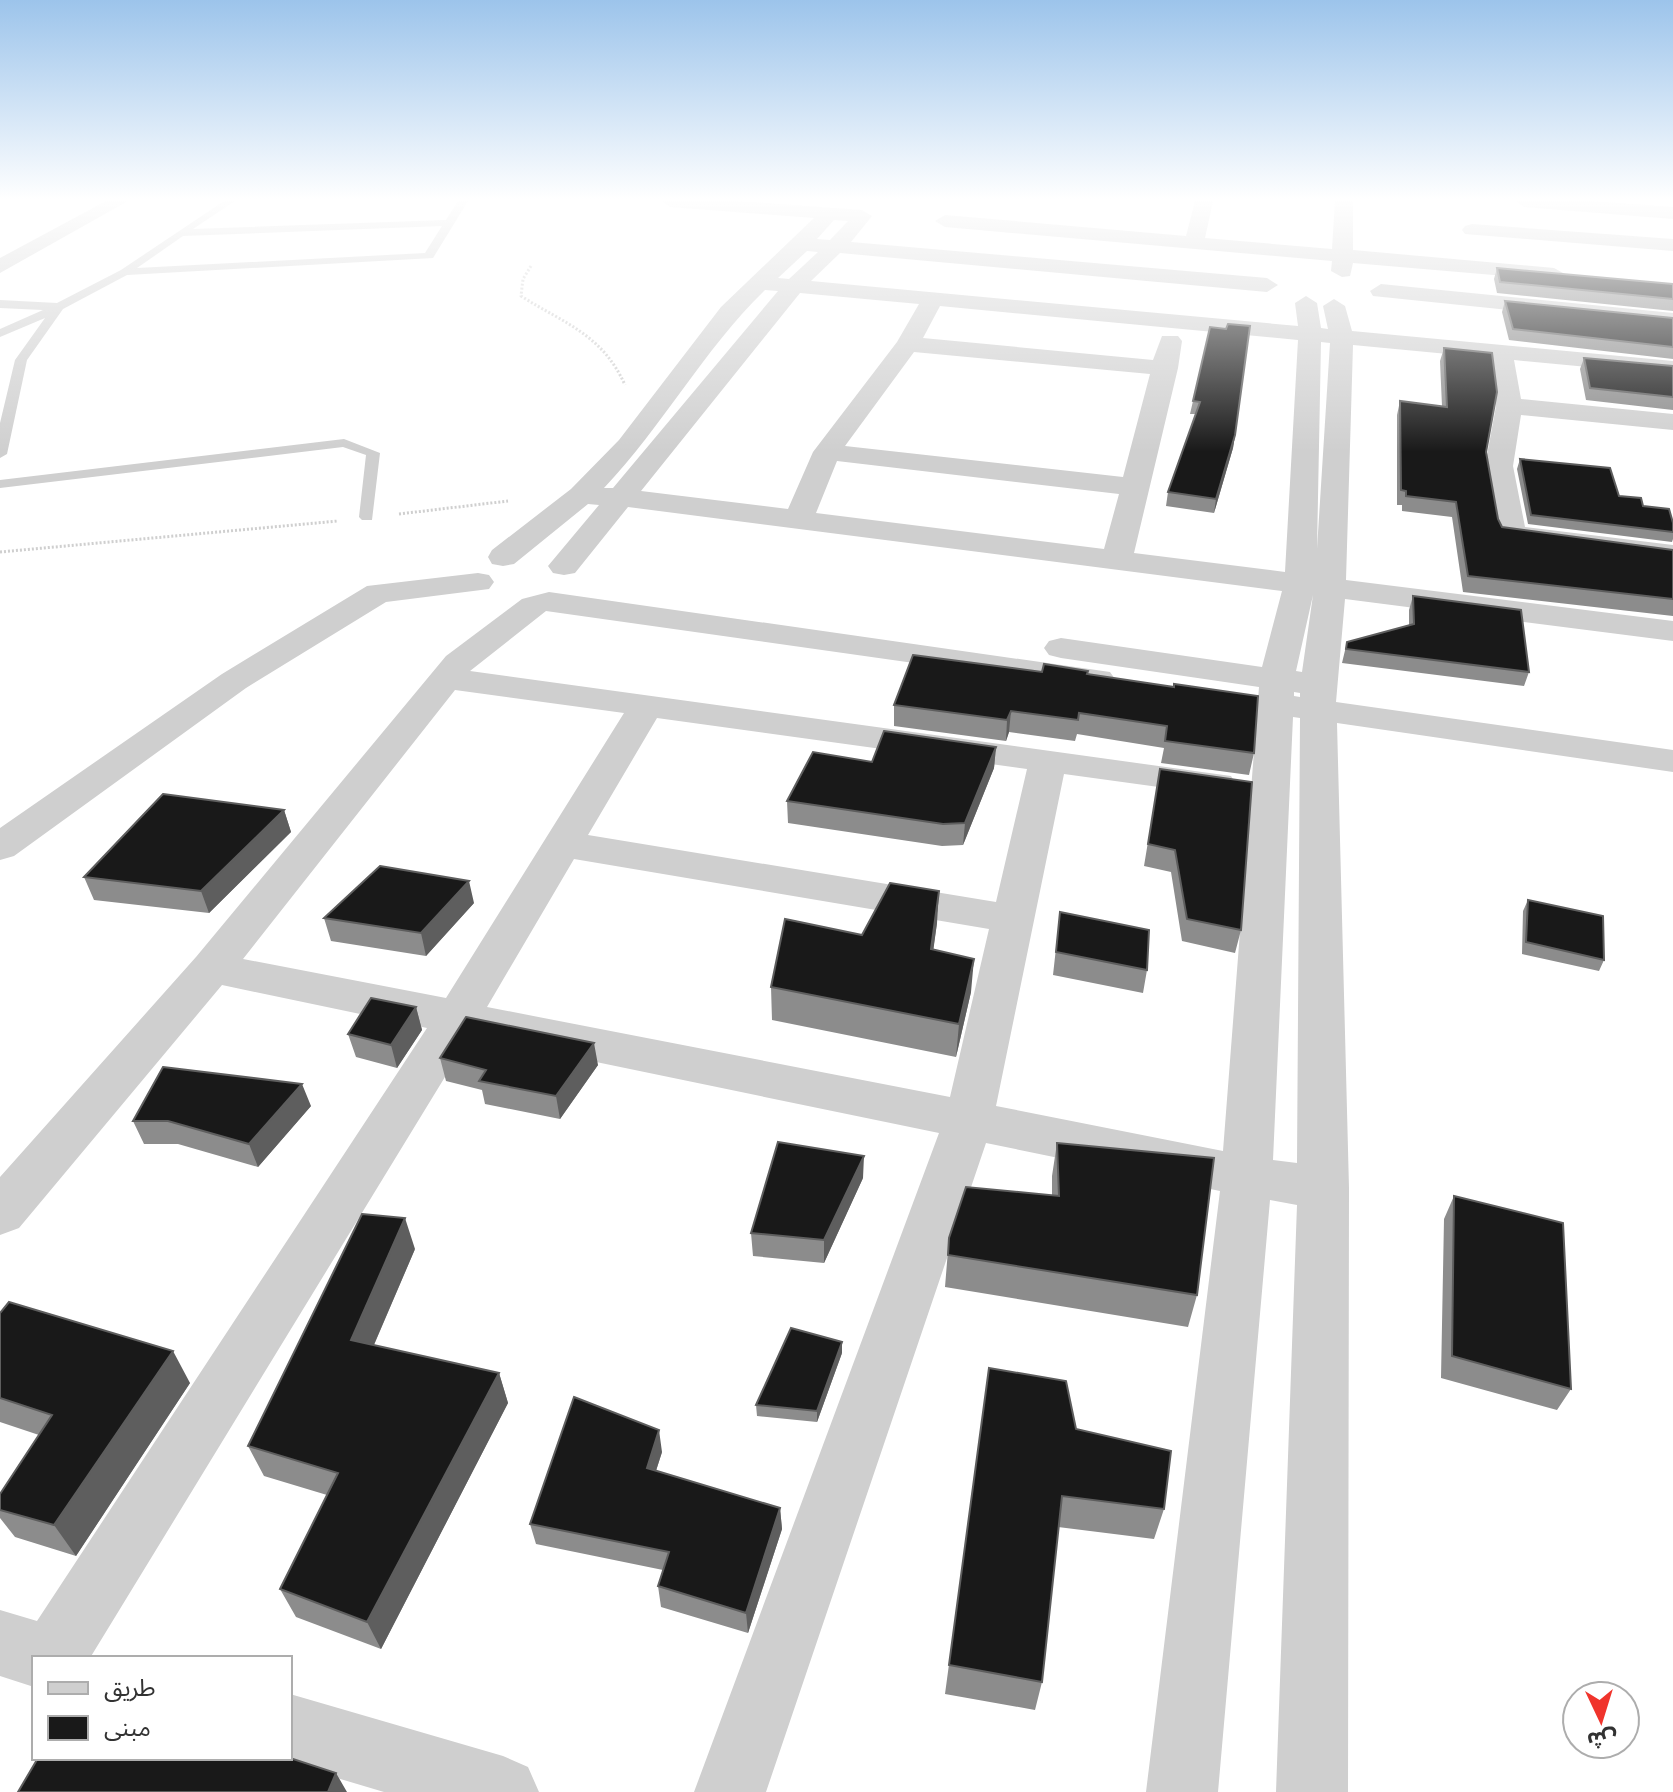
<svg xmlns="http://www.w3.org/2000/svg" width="1673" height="1792" font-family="Signika,'Noto Sans Arabic',sans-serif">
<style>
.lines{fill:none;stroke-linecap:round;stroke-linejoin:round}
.path{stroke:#cfcfcf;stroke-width:3;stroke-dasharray:2 2;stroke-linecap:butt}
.lane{fill:#cfcfcf;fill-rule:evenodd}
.street{fill:#cfcfcf;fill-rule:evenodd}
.wall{fill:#8c8c8c}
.shaded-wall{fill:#5e5e5e}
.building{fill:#191919;stroke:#5e5e5e;stroke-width:2}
</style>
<rect width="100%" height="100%" fill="#fff"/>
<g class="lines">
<path class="path" d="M531 266 523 279 521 296C565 324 602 334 625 385
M399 514 508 501
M0 552 338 521"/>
<path class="lane" d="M224 201H235L193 229 446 220 458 201H468L433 258 127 275 63 309 27 360 7 454 0 458V423L15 360 45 318 0 337V329L43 310 0 308V300L57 303 121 270ZM442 226 425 253 137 268 183 236Z
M344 439 380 453 372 520H362L359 517 366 455 343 447 0 488V480Z"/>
<path class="street" d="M106 201H128L0 273V258Z
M661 201H739L862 210 872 216 851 242 1267 278 1278 285 1267 292 840 253 811 281 1298 326 1295 303 1306 296 1317 303 1321 328 1328 329 1323 306 1334 299 1345 306 1352 331 1673 361V375L1514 360 1521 399 1673 414V430L1521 415 1513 466 1525 527 1673 545V563L1500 540 1496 534 1485 466 1496 406 1490 358 1353 345 1346 580 1673 621V641L1345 599 1336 702 1673 750V772L1337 723 1349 1188 1348 1792H1276L1297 1205 1270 1200 1218 1792H1146L1220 1191 986 1143 766 1792H694L939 1133 470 1036 90 1658H34V1687L0 1676V1610L37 1621 427 1028 222 985 19 1228 0 1235V1177L196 957 446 656 522 599 549 592 1110 672 1115 679 1110 686 1098 689 546 611 470 671 1231 776 1236 784 1231 792 1217 795 1064 774 996 1106 1223 1151 1259 687 1061 658 1049 655 1044 648 1049 641 1061 638 1262 667 1282 591 628 507 575 573 564 575 553 573 548 566 599 505 588 504 514 564 503 566 492 564 488 557 492 550 571 489 619 440 721 307 814 218 670 207ZM834 220 848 221 830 240 817 239ZM807 251 818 252 789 279 778 278ZM765 290 778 291 613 488H604C663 426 704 349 765 290ZM800 293 919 304 897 342 813 452 788 509 641 491ZM940 306 1298 340 1285 572 1134 553 1178 368 1182 341 1178 336H1162L1153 360 923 338ZM1321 342 1330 343 1317 549ZM914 352 1150 374 1123 477 845 446ZM837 461 1119 494 1104 549 816 513ZM1313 595 1302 672 1296 671ZM455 690 624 713 446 998 243 959ZM1294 692 1300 693V697L1294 696ZM1293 717 1300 718 1297 1163 1273 1160ZM657 718 1027 769 996 902 588 835ZM574 859 989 929 950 1097 487 1007Z
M1195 201H1213L1205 238 1332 249 1335 201H1353V250L1554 268 1565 274 1554 280 1353 263 1350 276 1342 277 1331 271 1332 261 945 227 935 221 945 215 1186 236Z
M1515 201H1592L1673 207V219L1524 207Z
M1472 224 1673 239V251L1465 234 1462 230 1465 226Z
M1381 284 1673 313V327L1373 296 1370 291Z
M478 573 489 575 494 582 489 589 386 602 246 688 14 856 0 860V828L222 674 367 586Z
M290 1694 503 1756 528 1767 539 1792H384L290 1764 276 1758H290Z"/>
</g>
<path class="wall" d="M1497 268 1673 284V311L1497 293 1494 279Z
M1505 301 1673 318V359L1509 340 1502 312Z
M1226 329 1235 435 1233 448 1214 513 1166 506 1168 492 1196 414H1190L1193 401Z
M1444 348 1486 452 1498 519 1502 527 1673 550V616L1463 592 1452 517 1402 511V505H1397V415L1400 401 1442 406 1440 361Z
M1584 358 1673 366V410L1586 400 1580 369Z
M1520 459 1619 496 1643 506 1673 523V539L1672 542 1528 524 1517 469Z
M1413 596 1529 672 1524 686 1342 663 1347 642 1409 625V610Z
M1042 672 1088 674 1254 753 1249 775 1161 763 1164 748 1077 734 1075 741 1009 732 1006 741 894 726V705Z
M996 747 994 768 963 845 942 846 788 823 787 801 872 762Z
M1160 769 1241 930 1235 953 1182 941 1171 872 1144 866Z
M284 810 291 832 209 913 94 900 84 877Z
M1528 900 1604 960 1599 971 1522 954 1523 911Z
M474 903 426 956 331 941 324 918Z
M1060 912 1147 970 1143 993 1053 975Z
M937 923 933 950 971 992 956 1057 772 1020 771 987 862 935Z
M416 1007 422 1030 397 1068 356 1057 348 1034Z
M440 1058 598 1065 560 1119 485 1104 482 1090 446 1081Z
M311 1106 258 1167 178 1144H144L133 1121Z
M1057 1143 1197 1295 1188 1327 945 1287 949 1238 1052 1195V1176Z
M863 1178 824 1263 753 1256 751 1233Z
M1454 1196 1571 1389 1557 1410 1441 1378 1444 1219Z
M415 1249 374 1345 499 1373 508 1403 381 1649 296 1617 280 1589 327 1495 264 1476 248 1446Z
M0 1313 190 1383 76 1556 15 1537 0 1518V1494L39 1435 0 1422Z
M842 1353 817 1422 757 1416 756 1405Z
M989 1368 1076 1429 1164 1509 1154 1539 1058 1527 1042 1682 1035 1710 945 1694Z
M662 1452 656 1471 780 1508 782 1529 748 1633 661 1607 658 1586 663 1570 536 1544 530 1524Z"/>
<path class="shaded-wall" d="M1235 435 1233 448 1214 513 1216 499Z
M1011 711 1009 732 1006 741 1007 720Z
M996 747 994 768 963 845 965 823Z
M284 810 291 832 209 913 201 891Z
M469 881 474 903 426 956 421 933Z
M939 891 937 923 929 982 931 949Z
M974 959 971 992 956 1057 959 1024Z
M416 1007 422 1030 397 1068 391 1045Z
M594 1043 598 1065 560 1119 556 1096Z
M302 1084 311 1106 258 1167 249 1144Z
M864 1156 863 1178 824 1263V1240Z
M405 1218 415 1249 363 1370 351 1340Z
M842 1342V1353L817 1422V1411Z
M173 1351 190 1383 76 1556 54 1525Z
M499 1373 508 1403 381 1649 367 1622Z
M659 1430 662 1452 650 1489 647 1468Z
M780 1508 782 1529 748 1633 746 1613Z
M336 1773 347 1792H328Z"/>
<path class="building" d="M1497 268 1673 284V299L1500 282Z
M1505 301 1673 318V347L1513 329Z
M1228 324 1250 326 1235 435 1216 499 1168 492 1200 402 1193 401 1210 327 1226 329Z
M1444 348 1492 353 1497 392 1486 452 1498 519 1502 527 1673 550V599L1468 576 1456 502 1406 496V491L1401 490 1400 401 1447 407Z
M1584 358 1673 366V397L1590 388Z
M1520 459 1610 468 1619 496 1641 498 1643 506 1669 509 1673 523V532L1531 515Z
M1413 596 1521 610 1529 672 1346 649 1347 642 1414 624Z
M913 655 1042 672 1044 664 1088 671 1087 674 1174 687V684L1258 696 1254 753 1165 741 1167 726 1079 713 1078 720 1011 711 1007 720 894 705Z
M884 731 996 747 965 823 943 824 787 801 813 752 872 762Z
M1160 769 1252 782 1241 930 1187 919 1175 850 1148 844Z
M163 794 284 810 201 891 84 877Z
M380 866 469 881 421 933 324 918Z
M890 883 939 891 931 949 974 959 959 1024 771 987 785 919 862 935Z
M1528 900 1603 916 1604 960 1526 942Z
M1060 912 1149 930 1147 970 1056 952Z
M371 998 416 1007 391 1045 348 1034Z
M466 1017 594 1043 556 1096 479 1081 486 1070 440 1058Z
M163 1067 302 1084 249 1144 168 1121H133Z
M778 1142 864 1156 824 1240 751 1233Z
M1057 1143 1214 1158 1197 1295 948 1255 949 1238 966 1187 1059 1196Z
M1454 1196 1563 1223 1571 1389 1452 1356Z
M362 1214 405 1218 351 1340 499 1373 367 1622 280 1589 338 1473 248 1446Z
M9 1302 173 1351 54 1525 0 1510V1494L52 1415 0 1398V1313Z
M791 1328 842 1342 817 1411 756 1405Z
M989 1368 1066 1381 1076 1429 1171 1451 1164 1509 1062 1496 1042 1682 949 1665Z
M574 1397 659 1430 647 1468 780 1508 746 1613 658 1586 669 1552 530 1524Z
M38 1758H290L336 1773 328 1792H18Z"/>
<linearGradient id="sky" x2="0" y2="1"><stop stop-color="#9cc4eb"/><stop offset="0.44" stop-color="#fff"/><stop offset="1" stop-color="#fff" stop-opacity="0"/></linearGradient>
<rect width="1673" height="452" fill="url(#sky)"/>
<rect x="32" y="1656" width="260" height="104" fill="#ffffff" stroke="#adadad" stroke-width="2"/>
<rect x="48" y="1682" width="40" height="12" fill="#cfcfcf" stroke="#adadad" stroke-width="2"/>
<text x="104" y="1696" font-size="24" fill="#323232">طريق</text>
<rect x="48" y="1716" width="40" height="24" fill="#191919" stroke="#adadad" stroke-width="2"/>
<text x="104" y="1736" font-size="24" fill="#323232">مبنى</text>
<g transform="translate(1601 1720) rotate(176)"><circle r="38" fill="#ffffff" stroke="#adadad" stroke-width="2"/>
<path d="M0-6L14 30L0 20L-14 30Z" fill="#f0342c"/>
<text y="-12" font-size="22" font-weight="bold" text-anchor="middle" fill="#323232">ش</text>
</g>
</svg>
